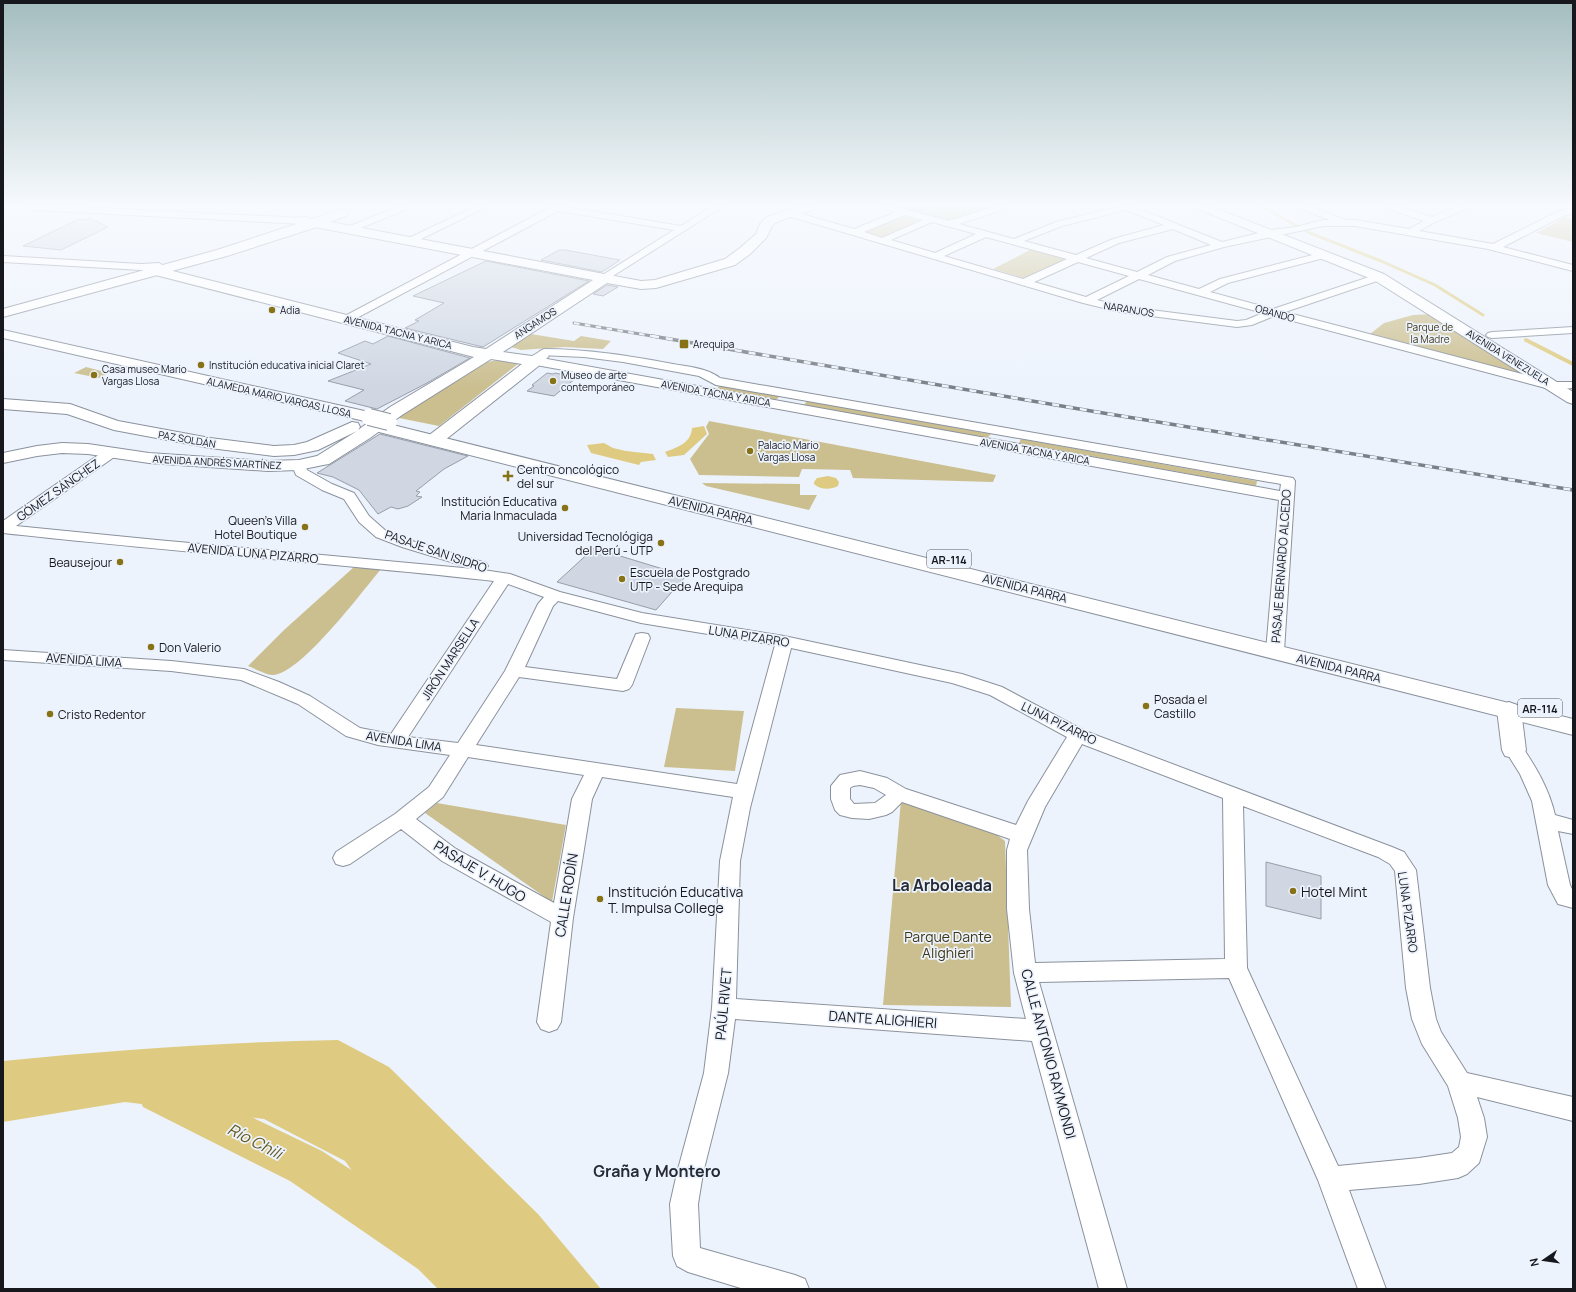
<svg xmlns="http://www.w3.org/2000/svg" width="1576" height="1292" font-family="Manrope,sans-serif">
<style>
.green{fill:#cbbf90}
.water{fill:#decb81}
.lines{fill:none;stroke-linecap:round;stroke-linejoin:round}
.stream-far1{stroke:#decb81;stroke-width:3}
.stream{stroke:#decb81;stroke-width:4}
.river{fill:#decb81;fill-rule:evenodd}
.building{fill:#d0d7e3;stroke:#979ea9}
.minor-casing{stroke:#8b929d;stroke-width:2}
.tertiary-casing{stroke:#8b929d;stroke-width:2}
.primary-casing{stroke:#8b929d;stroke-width:2}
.minor{fill:#fff;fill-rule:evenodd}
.tertiary{fill:#fff;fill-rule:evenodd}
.primary{fill:#fff;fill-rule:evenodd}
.rail-far1-casing{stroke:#7b7f86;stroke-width:3}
.rail-casing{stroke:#7b7f86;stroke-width:3.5}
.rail-far1{stroke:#edf3fd;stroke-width:2;stroke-dasharray:5.5;stroke-linecap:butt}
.rail{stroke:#edf3fd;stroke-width:2.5;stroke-dasharray:7;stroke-linecap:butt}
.primary-bridge-casing{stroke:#8b929d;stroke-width:18;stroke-linecap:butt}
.primary-bridge{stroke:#fff;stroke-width:16}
.poi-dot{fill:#877315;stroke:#edf3fd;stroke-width:1.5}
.labels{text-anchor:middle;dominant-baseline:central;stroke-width:3.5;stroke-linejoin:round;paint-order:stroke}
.far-street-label{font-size:10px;fill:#16181d;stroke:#edf3fd}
.far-poi-label{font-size:10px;fill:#16181d;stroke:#edf3fd;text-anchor:start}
.far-park-label{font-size:10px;fill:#3e3615;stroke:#edf3fd}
.shield{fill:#edf3fd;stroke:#565a60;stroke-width:1}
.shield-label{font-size:11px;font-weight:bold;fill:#16181d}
.poi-label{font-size:12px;fill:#16181d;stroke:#edf3fd;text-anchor:start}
.street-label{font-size:12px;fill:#16181d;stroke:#edf3fd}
.near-street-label{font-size:14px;fill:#16181d;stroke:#edf3fd}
.near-poi-label{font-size:14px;fill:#16181d;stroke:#edf3fd;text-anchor:start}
.near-park-label{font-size:14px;fill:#3e3615;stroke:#edf3fd}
.near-neighbourhood-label{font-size:16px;font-weight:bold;fill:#252a33;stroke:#edf3fd}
.near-water-label{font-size:16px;font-style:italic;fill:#655820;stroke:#edf3fd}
</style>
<rect width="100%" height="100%" fill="#edf3fd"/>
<path class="green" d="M899 207H1000L957 223Z
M906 214 925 220 883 237 864 232Z
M1565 217 1573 219V242L1536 233Z
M1032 249 1065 259 1026 279 993 269Z
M1433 314 1526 374 1517 375 1370 334 1384 323 1413 315Z
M531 334 574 341 581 336 611 341 603 349 564 347 521 350 511 347Z
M500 360 512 361 518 364 439 426 394 417 486 362Z
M86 367 109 373 99 378 74 373Z
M720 385 780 396 776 400 716 390Z
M807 401 991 434 987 438 804 405Z
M709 421 996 475 993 482 853 478 850 470 802 469 799 477 699 475 690 459 709 434 706 427Z
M1021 439 1257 481 1256 486 1019 443Z
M702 483 800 484V495H817L809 510 706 486Z
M354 567 381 569C362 592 302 672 274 675 267 676 256 669 248 666L284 630Z
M676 708 744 711 735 771 664 767Z
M901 800 943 814 997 835 1005 841 1011 1007 883 1005Z
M437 803 566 825 552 902 425 813Z"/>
<path class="water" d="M704 426 707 434 684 455 668 457 665 452C678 447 691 443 692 428Z
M604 443 613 448 626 451 653 454 656 460 641 462 639 465 591 453 587 445Z
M828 476 836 478 839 482 838 486C830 490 821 490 814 484V482L817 478Z
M338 1040 389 1067 538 1214 601 1289H445L412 1255 345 1161 264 1119 125 1102 3 1122V1061C115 1050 226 1042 338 1040Z"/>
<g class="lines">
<path class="stream-far1" d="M1262 207 1310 233 1381 261 1435 285 1483 315"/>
<path class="stream" d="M1526 340 1573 364"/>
<path class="river" d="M158 1074 173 1079 322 1151 452 1235 490 1272 497 1289H438L418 1269 290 1181 143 1107 137 1093 143 1079Z"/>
</g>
<path class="building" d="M89 218 108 227 61 250 23 246 79 219 86 220Z
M559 250H565L620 260 602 272 541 260Z
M486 261 589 281 483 347 405 328 419 321 415 320 444 303 413 296Z
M607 285 618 287 603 296 593 294Z
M388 336 470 358 427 383 377 409 345 401 364 390 328 381 371 364 338 353 365 341 373 344Z
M547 373 553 374 555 373 571 376 569 377 576 378 554 396 527 391 534 386 532 385Z
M380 434 468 456 444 469 416 491 420 492 416 496 422 497 408 506 398 509 391 507 378 514 359 490 333 477 317 473Z
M594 548 686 576 656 610 557 582Z
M1266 862 1321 876V919L1266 906Z"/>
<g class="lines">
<defs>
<path id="minor" d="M28 207H81L304 218 309 221 304 224 33 210Z
M397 207H409L407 209 351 232H345L343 230 345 228Z
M474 207H486L413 243 410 244 405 241 407 239Z
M549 207H567L681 226 711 207H722L605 281 600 278 601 276 674 230 558 211 351 321H343L341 319 343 317 549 208Z
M883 207H896L949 221 994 207H1006L1005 209 959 224 1014 239 1056 222 1117 207H1134L1222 242 1271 230 1296 227 1323 220H1330L1301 209 1300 207H1312L1345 220H1355L1409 229 1424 221 1388 209 1387 207H1399L1432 217 1456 207H1467L1466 209 1435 222 1419 231 1493 244 1555 213 1573 207V213L1561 217 1503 247 1573 265V271L1488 249 1355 226H1323L1224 247 1175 261 1148 275 1199 289 1220 279 1324 252 1328 253 1329 255 1328 257 1228 283 1210 292 1273 309 1375 275H1383L1384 277 1383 279 1285 312 1553 382H1573V388L1553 390 1274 316 1252 325 1237 327 1120 312 1083 303 785 215 783 213 788 210 854 229 896 212 884 209ZM1126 210 1164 225 1113 239 1076 255 1024 241 1062 226ZM905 215 923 220 882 238 864 232ZM932 222 976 234 935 253 891 240ZM1173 229 1211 245 1167 257 1137 272 1086 258 1119 243ZM986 237 1067 259 1023 279 944 256ZM1078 262 1129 276 1086 297 1034 282ZM1139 279 1263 313 1246 320 1237 321 1120 306 1097 300Z
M3 256 141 264 159 263 164 266 159 269 141 270 3 262Z
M1573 327V333L1492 338 1488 337 1486 335 1488 333 1492 332Z
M544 349C588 349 630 356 673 364 689 367 707 368 720 378L1293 478 1295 481 1294 497 1284 651 1281 655 1275 656 1269 655 1266 651 1279 500 536 365 532 364 530 361 532 358 536 357 1280 491 1281 484 716 385 699 376 623 362 584 357 540 355 538 353 540 351Z
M112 448 117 449 119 452 117 455 16 526 157 540 474 569 402 547 376 537 359 522 344 499 322 490 296 475 292 465 294 462 299 461 304 462 307 470 332 484 354 493 369 516 386 531 412 541 486 563 488 566 486 569 483 570 510 574 560 592 642 613 784 636 962 674 1002 687 1085 731 1392 847 1404 852 1416 870 1430 988 1436 1019 1441 1032 1467 1073 1573 1097V1121L1477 1097 1484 1118 1487 1137 1479 1163 1467 1174 1458 1178 1419 1184 1349 1190 1386 1289H1358L1318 1180 1229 978 1039 982 1127 1289H1099L1032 1041 735 1019 728 1073 703 1173 698 1204 700 1248 795 1275 805 1279 809 1289H744L688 1272 677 1266 673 1256 670 1204 677 1173 704 1073 712 1008 720 861 733 797 602 777 592 799 573 918 561 1022 557 1029 549 1032 541 1029 537 1022 551 922 442 861 401 829 350 864 343 866 336 864 333 858 336 852 395 814 429 787 450 755 378 745 346 736 298 704 241 680 171 671 3 660V650L171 661 244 669 279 682 310 696 360 728 391 734 494 581C330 563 166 551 3 533V521L107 449ZM508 584 544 597 538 604 505 671 458 743 408 737ZM558 601 641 623 775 645 737 784 476 745 519 677 623 691 629 689 632 685 650 638 648 634 642 633 636 634 617 679 525 667 553 606ZM791 648 952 683 990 695 1067 737 1028 801 1016 825 906 789 887 778 860 771 840 775 831 786V799L835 810 840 815 852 818 869 819 886 815 892 812 902 802 1010 839 1007 850V909L1014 973 1026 1019 736 999 740 861 750 808ZM1082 744 1223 798 1225 959 1035 963 1029 909 1027 850 1045 807ZM468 757 584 775 572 799 554 903 456 849 416 819 443 797ZM860 785 874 788 886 795 875 803 854 804 850 799V788L853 786ZM1243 806 1378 857 1390 864 1395 871 1406 988 1412 1019 1422 1044 1448 1086 1458 1118 1461 1137 1459 1147 1452 1153 1419 1158 1338 1166 1247 968Z
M1514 744 1521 745C1536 767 1549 789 1555 815L1573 820V834L1558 831 1570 885 1573 891V908L1558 904 1548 885 1532 801 1520 774 1505 750 1507 745Z"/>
<path id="tertiary" d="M798 207H817L815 209 792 216 775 223 772 226 766 238 750 254 735 265 656 288 641 289 607 283 503 352 532 356 541 351 546 353 549 356 541 364 440 444 434 445 428 444 425 440 428 436 522 364 491 359 402 415 370 438 329 464 323 465 299 470 268 471 149 463 88 454 62 453 37 456 3 463V453L37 446 62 443 88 444 149 453 268 461 299 460 317 456 357 431 318 450 294 455 274 456 210 448 114 430 67 414 3 409V399L70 404 118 421 210 438 274 446 294 445 307 442 352 422 358 423 360 427 358 430 390 407 474 357 144 272 142 269 144 266 149 265 473 347 486 349 593 280 304 225 300 224 298 221 300 218 304 217 641 281 655 280 725 259 740 248 756 234 760 224 767 217Z
M1509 702 1517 705 1521 710 1526 750 1523 756 1514 758 1505 756 1502 750 1497 710 1501 705Z"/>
<path id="primary" d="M1196 207H1212L1384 274 1573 392V404L1567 402 1374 280 1198 209Z
M342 209 346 210 348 213 346 216 320 226 227 256 3 317V309L217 250Z
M3 330 369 412 375 413 377 417 375 421 369 422 3 338Z
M381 422 1573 719V735L375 431 373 427 375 423Z"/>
</defs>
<use href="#minor" class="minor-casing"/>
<use href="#tertiary" class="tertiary-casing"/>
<use href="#primary" class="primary-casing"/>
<use href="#minor" class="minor"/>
<use href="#tertiary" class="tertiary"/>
<use href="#primary" class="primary"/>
<defs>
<path id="rail-far1" d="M574 323 658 337"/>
<path id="rail" d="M652 336 1097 412 1573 490"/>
</defs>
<use href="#rail-far1" class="rail-far1-casing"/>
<use href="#rail" class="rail-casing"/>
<use href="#rail-far1" class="rail-far1"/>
<use href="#rail" class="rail"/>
<defs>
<path id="primary-bridge" d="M369 417 389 422"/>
</defs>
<use href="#primary-bridge" class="primary-bridge-casing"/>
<use href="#primary-bridge" class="primary-bridge"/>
</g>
<linearGradient id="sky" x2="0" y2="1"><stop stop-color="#a4bdbf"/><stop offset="0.53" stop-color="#f7fafe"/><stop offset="1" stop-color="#f7fafe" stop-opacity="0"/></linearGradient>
<rect width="1576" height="388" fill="url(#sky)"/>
<g class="poi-dot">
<circle cx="272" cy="310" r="4"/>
<rect x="679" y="339" width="10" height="10" rx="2"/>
<circle cx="201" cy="365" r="4"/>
<circle cx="94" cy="375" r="4"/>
<circle cx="553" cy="381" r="4"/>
<circle cx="750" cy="451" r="4"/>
<path d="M506 470h4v4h4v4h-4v4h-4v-4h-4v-4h4z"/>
<circle cx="565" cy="508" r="4"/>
<circle cx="305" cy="527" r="4"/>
<circle cx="661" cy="543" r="4"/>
<circle cx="120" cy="562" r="4"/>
<circle cx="622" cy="579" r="4"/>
<circle cx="151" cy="647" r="4"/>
<circle cx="1146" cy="706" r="4"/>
<circle cx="50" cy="714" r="4"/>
<circle cx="1293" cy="891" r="4"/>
<circle cx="600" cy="899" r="4"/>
</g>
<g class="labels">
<g class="far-street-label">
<text transform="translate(1129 309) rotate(9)">NARANJOS</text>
<text transform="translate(1275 313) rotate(15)">OBANDO</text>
<text transform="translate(535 323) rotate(-33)">ANGAMOS</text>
<text transform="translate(398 332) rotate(14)">AVENIDA TACNA Y ARICA</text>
<text transform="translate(1508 357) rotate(32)">AVENIDA VENEZUELA</text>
<text transform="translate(716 393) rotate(10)">AVENIDA TACNA Y ARICA</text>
<text transform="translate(279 397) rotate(13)">ALAMEDA MARIO VARGAS LLOSA</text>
<text transform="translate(187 439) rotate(10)">PAZ SOLDÁN</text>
<text transform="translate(1035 451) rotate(10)">AVENIDA TACNA Y ARICA</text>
<text transform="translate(217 462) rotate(3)">AVENIDA ANDRÉS MARTÍNEZ</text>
</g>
<g class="far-poi-label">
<text x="280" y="310">Adia</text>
<text x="693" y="344">Arequipa</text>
<text x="209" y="365">Institución educativa inicial Claret</text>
<text x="102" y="369">Casa museo Mario<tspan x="102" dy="12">Vargas Llosa</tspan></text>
<text x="561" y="375">Museo de arte<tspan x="561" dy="12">contemporáneo</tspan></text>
<text x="758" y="445">Palacio Mario<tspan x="758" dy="12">Vargas Llosa</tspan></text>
</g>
<g class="far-park-label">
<text x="1430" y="327">Parque de<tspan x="1430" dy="12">la Madre</tspan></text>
</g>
<g class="shield">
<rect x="927" y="550" width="44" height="18" rx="3"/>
<rect x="1518" y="699" width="44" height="18" rx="3"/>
</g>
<g class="shield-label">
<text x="949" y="559">AR-114</text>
<text x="1540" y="708">AR-114</text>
</g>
<g class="poi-label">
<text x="517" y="469">Centro oncológico<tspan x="517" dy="14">del sur</tspan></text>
<text x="557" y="501" text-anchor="end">Institución Educativa<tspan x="557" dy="14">Maria Inmaculada</tspan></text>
<text x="297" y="520" text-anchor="end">Queen's Villa<tspan x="297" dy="14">Hotel Boutique</tspan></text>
<text x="653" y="536" text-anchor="end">Universidad Tecnológiga<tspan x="653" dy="14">del Perú - UTP</tspan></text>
<text x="112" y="562" text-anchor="end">Beausejour</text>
<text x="630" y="572">Escuela de Postgrado<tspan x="630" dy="14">UTP - Sede Arequipa</tspan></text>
<text x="159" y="647">Don Valerio</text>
<text x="1154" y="699">Posada el<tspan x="1154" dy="14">Castillo</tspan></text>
<text x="58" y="714">Cristo Redentor</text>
</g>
<g class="street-label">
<text transform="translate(58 490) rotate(-35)">GÓMEZ SÁNCHEZ</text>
<text transform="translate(711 510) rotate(14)">AVENIDA PARRA</text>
<text transform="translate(436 551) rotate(19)">PASAJE SAN ISIDRO</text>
<text transform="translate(253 553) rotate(5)">AVENIDA LUNA PIZARRO</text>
<text transform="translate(1281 566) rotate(-86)">PASAJE BERNARDO ALCEDO</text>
<text transform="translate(1025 588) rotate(14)">AVENIDA PARRA</text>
<text transform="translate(749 636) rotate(9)">LUNA PIZARRO</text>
<text transform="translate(450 659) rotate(-57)">JIRÓN MARSELLA</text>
<text transform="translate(84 660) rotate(4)">AVENIDA LIMA</text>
<text transform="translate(1339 668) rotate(14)">AVENIDA PARRA</text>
<text transform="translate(1059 723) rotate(26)">LUNA PIZARRO</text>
<text transform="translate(404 741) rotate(9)">AVENIDA LIMA</text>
<text transform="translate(1408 912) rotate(82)">LUNA PIZARRO</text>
</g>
<g class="near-street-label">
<text transform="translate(480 871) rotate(31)">PASAJE V. HUGO</text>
<text transform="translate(566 895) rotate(-81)">CALLE RODÍN</text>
<text transform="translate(723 1004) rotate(-85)">PAÚL RIVET</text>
<text transform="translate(883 1019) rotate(4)">DANTE ALIGHIERI</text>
<text transform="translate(1049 1054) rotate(75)">CALLE ANTONIO RAYMONDI</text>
</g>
<g class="near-poi-label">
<text x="608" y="891">Institución Educativa<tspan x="608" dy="16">T. Impulsa College</tspan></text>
<text x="1301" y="891">Hotel Mint</text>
</g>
<g class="near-park-label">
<text x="948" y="936">Parque Dante<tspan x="948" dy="16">Alighieri</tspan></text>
</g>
<g class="near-neighbourhood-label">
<text x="942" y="885">La Arboleada</text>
<text x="657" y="1171">Graña y Montero</text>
</g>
<g class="near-water-label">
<text transform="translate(255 1141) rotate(27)">Río Chili</text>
</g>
</g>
<rect width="1576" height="1292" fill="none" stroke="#16181d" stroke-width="8"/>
<g transform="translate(1544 1260) rotate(257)" stroke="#edf3fd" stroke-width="3" paint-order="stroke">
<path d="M0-3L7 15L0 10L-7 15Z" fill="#16181d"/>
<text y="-6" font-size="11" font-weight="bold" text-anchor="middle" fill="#16181d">N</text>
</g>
</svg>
